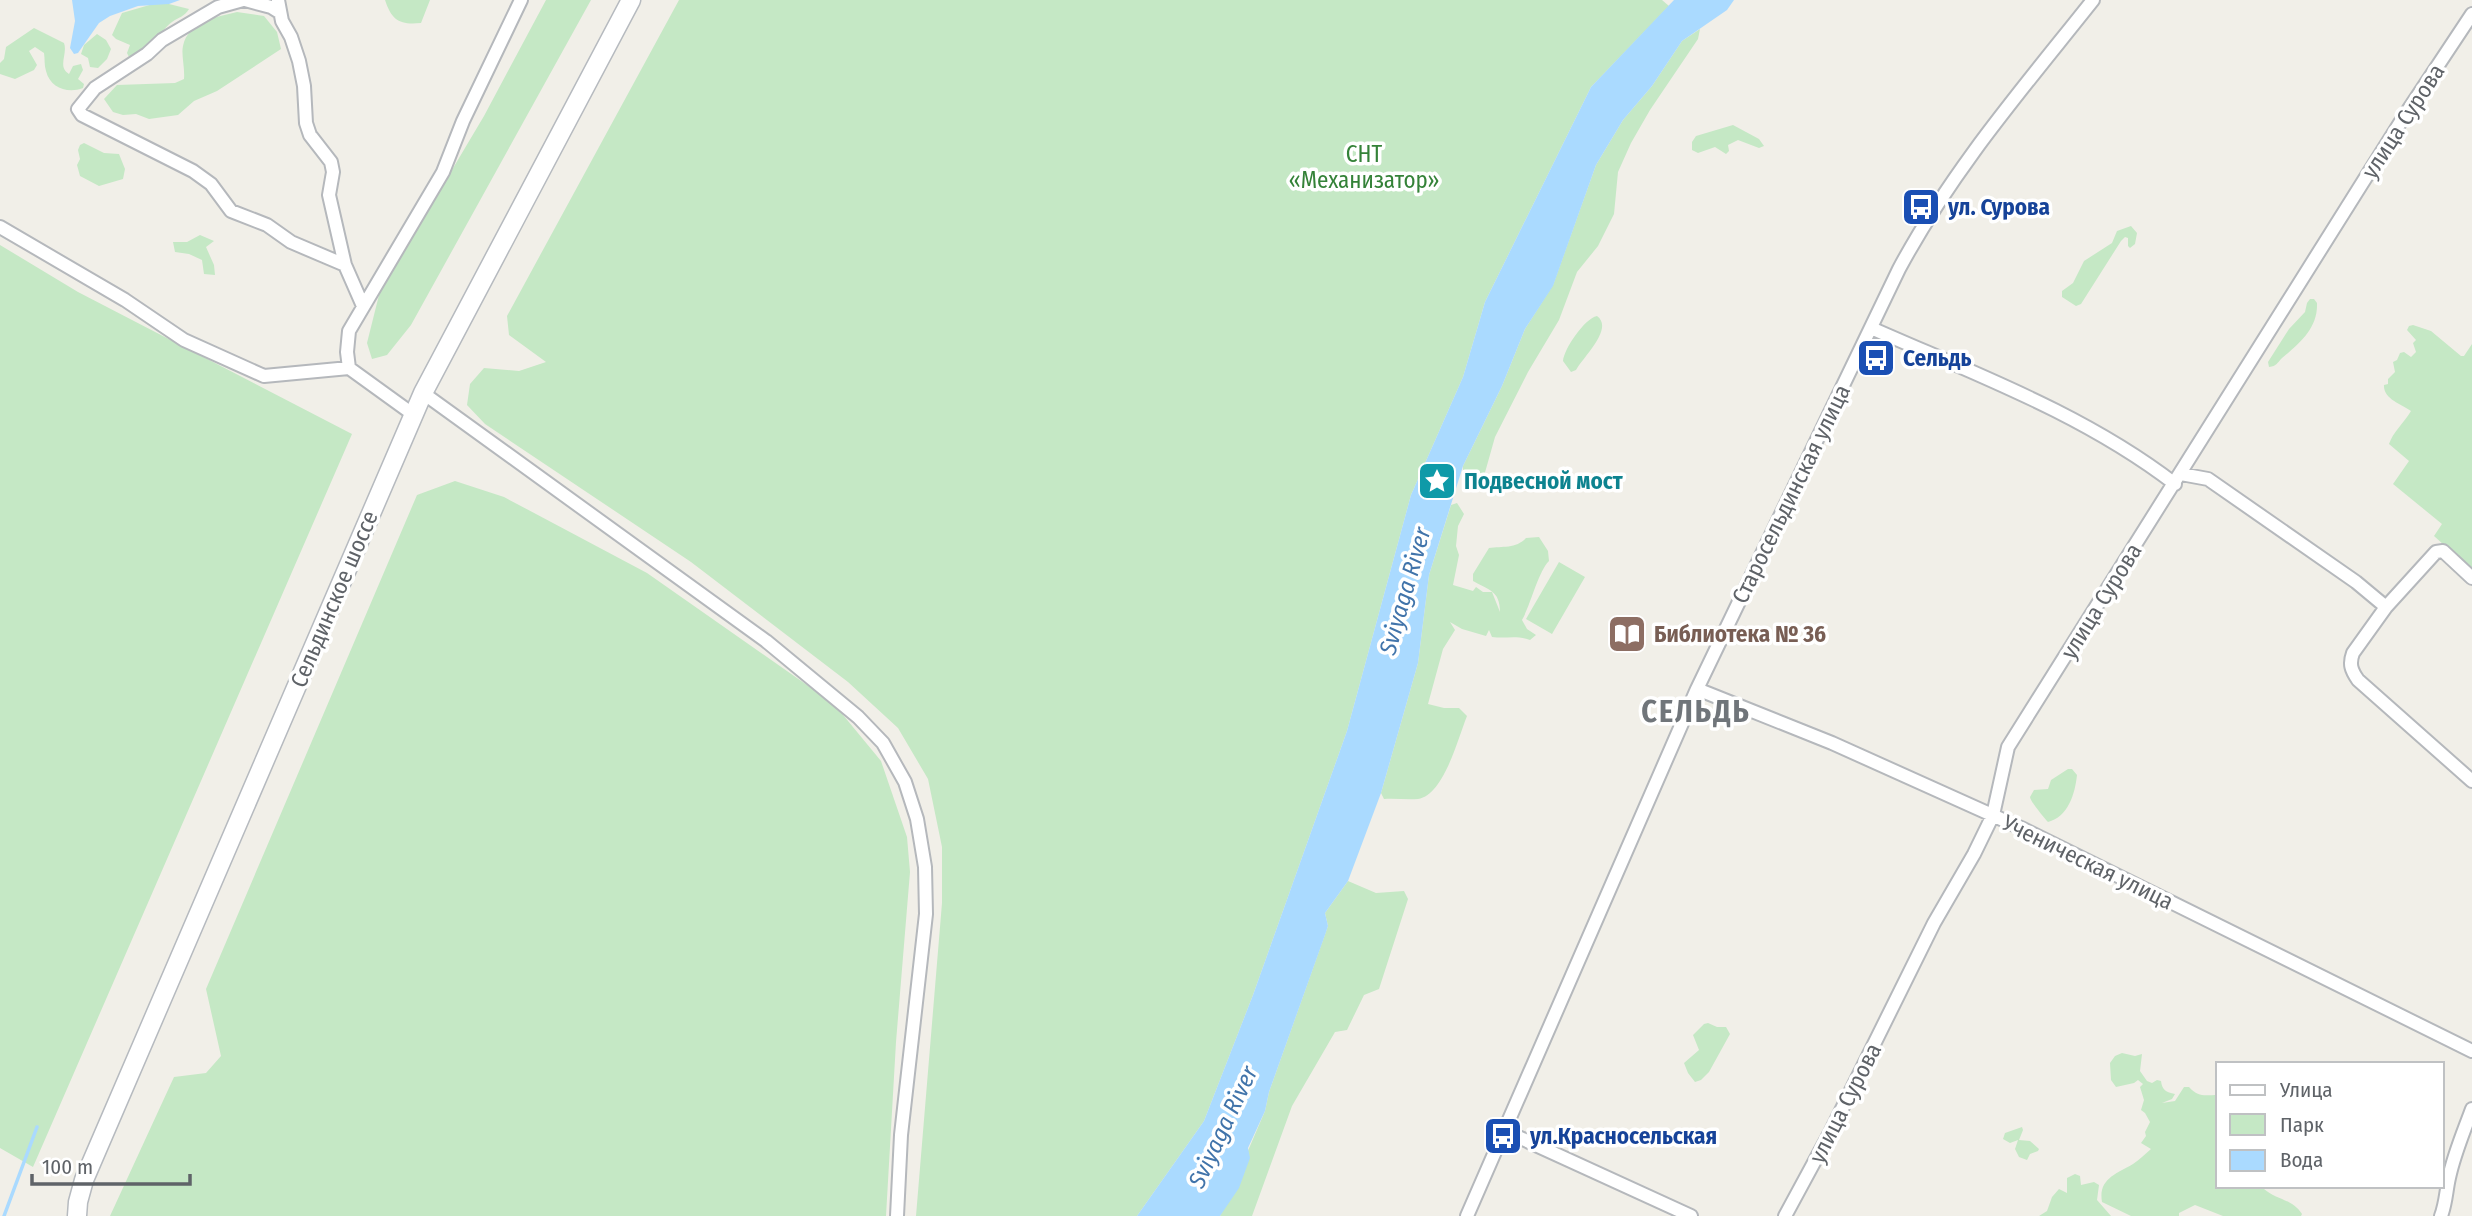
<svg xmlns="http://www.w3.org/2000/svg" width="2472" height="1216" font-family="'Fira Sans Condensed',sans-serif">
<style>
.green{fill:#c5e8c5}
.water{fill:#aadaff}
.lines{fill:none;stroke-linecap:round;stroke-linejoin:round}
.stream{stroke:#aadaff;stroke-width:3.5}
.minor-casing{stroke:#b5b8bc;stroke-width:16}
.secondary-casing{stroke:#b6babf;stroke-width:21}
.minor{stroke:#fff;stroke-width:12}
.secondary{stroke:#fff;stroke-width:18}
.labels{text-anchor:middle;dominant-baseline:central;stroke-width:7;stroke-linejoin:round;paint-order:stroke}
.street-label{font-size:23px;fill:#5f6368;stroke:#fff}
.park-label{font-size:23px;fill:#348238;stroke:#fff}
.transit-label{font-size:23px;font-weight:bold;fill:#164399;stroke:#fff;text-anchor:start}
.culture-label{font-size:23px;font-weight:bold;fill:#0d838f;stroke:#fff;text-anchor:start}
.education-label{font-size:23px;font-weight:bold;fill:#785e54;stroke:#fff;text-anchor:start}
.water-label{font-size:24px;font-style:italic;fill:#4174aa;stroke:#fff}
.district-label{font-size:30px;font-weight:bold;letter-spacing:2px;fill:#70757a;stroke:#fff}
</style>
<rect width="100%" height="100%" fill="#f1efe8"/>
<path class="green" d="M385 0H430L421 23C400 25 392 21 385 0Z
M546 0H591L411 325 387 355 372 359 367 343 380 291 484 116Z
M679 0H1662L1669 6 1591 87 1485 302 1463 377 1411 495 1347 731 1253 995 1204 1121 1137 1216H916L942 903V847L928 779 898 728 848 682 691 562 485 424 467 405 470 384 484 368 519 371 546 362 509 335 507 316Z
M153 4H169L189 9C184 17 179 17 172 22 158 32 149 57 129 57L127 53 130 45 116 39 112 35 122 13Z
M237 12 264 16 277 32 281 49 217 91 194 101 178 115 149 119 136 114 123 115 113 112 104 99 117 85 175 83 184 79C185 68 181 54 183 46 188 22 216 17 237 12Z
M34 28 64 43C68 54 57 67 69 74L73 66 81 64 83 70 78 79 84 84 83 88C68 94 50 88 46 71 44 65 45 59 44 53L35 47 29 51 37 65 34 70 15 79 0 74V63L4 59 6 47Z
M1700 29 1698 39 1650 110 1631 143 1618 172 1614 214 1598 246 1577 272 1559 320 1528 372 1495 437 1484 476 1472 485 1463 481V466L1502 386 1525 329 1553 285 1596 165 1623 120 1652 86 1682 41Z
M97 34 106 40 111 49 107 59 98 68 90 67 88 58 81 54 84 45Z
M1733 125 1759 139 1764 146 1759 148 1738 140 1728 145 1729 151 1726 154 1715 147 1698 153 1692 150V142L1696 136Z
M84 143 104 153 119 154 125 169 123 179 99 186 80 176 77 165 80 159 78 150 80 145Z
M2131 226 2137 233 2135 244 2130 248 2128 246V238L2125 237 2121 241 2081 304 2076 306 2062 297V291L2073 283 2084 261 2112 243 2117 231Z
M200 235 214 241 206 247 214 265 215 275 204 274 202 260 189 254 175 252 173 242H187Z
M0 245 78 292 352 434 33 1167 0 1148Z
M2310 299H2314L2317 303C2318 328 2300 343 2282 358 2277 363 2277 366 2269 367L2268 362 2289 329 2305 312 2307 303Z
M1597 316C1614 328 1584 356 1576 370L1571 372 1563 361C1564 349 1584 319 1597 316Z
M2413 325 2431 331 2461 356H2464L2472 344V570L2434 536 2442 524 2393 484 2409 461 2389 444C2393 432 2403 424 2411 411 2401 404 2383 399 2384 385L2388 384V379L2395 372 2393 362 2397 360 2400 353 2404 352 2411 357 2416 352 2413 343 2416 340 2407 330 2409 326Z
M455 481 504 497 647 573 834 704 881 761 907 837 910 872 896 1042 886 1216H110L174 1077 206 1073 221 1056 206 989 417 495Z
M1457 503 1464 514 1458 526 1456 546 1459 555 1453 585 1473 591 1476 587 1483 592H1492L1500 612C1500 590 1488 590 1473 581V574L1489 548C1502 546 1516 549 1526 538L1539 537 1548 551 1549 561C1538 572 1531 604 1522 620L1527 629 1536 635 1530 640C1516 635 1506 639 1492 637L1489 630 1486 636 1462 629 1450 622 1455 630 1443 649 1428 704 1444 708H1459L1467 716C1458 738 1444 795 1418 799 1407 800 1395 798 1384 799L1381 793 1418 663 1429 575 1451 505Z
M1559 562 1585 577 1552 634 1526 619Z
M2068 769H2072L2077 775C2075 794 2068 817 2048 822 2045 819 2030 801 2030 797L2034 790 2048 789 2051 780Z
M1348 881 1376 893 1404 891 1408 899 1379 989 1364 995 1347 1030 1335 1032 1292 1106 1252 1216H1220L1265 1111 1269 1092 1328 926 1325 913Z
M1708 1023 1717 1027H1726L1730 1034 1709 1072 1701 1080 1695 1082 1688 1073 1684 1063 1699 1050 1693 1035 1704 1024Z
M2122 1053 2135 1056 2142 1054 2140 1071 2147 1081 2152 1083 2157 1080 2161 1081C2162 1090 2166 1092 2175 1094L2172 1099 2162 1103 2175 1101 2184 1087H2189C2199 1098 2205 1095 2218 1095V1186H2264V1189C2277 1200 2292 1199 2302 1214L2301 1216H2223L2195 1205 2179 1213V1216H2131L2102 1202C2098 1179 2116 1174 2133 1164 2139 1160 2145 1154 2151 1149L2141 1143 2146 1136 2145 1132 2150 1122 2145 1113 2141 1110 2144 1100 2140 1087 2143 1084 2138 1080 2134 1083 2116 1087 2111 1080 2110 1063 2115 1056Z
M2022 1127 2023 1130 2019 1140 2030 1141 2039 1149 2038 1151 2030 1154 2027 1160 2019 1157 2015 1149 2018 1140 2010 1143 2003 1139 2005 1133Z
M2075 1174 2080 1176 2081 1185 2094 1182 2099 1185 2097 1200 2111 1216H2039L2047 1211 2052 1197 2059 1189 2067 1193V1178Z"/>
<path class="water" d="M72 0H180L169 4 138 6 110 16 99 23 78 53 74 54 70 48 75 21Z
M1674 0H1734L1727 10 1682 41 1652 86 1623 120 1596 165 1553 286 1525 329 1502 386 1463 466 1429 575 1418 663 1381 793 1348 881 1325 913 1328 926 1325 935 1269 1092 1265 1111 1248 1148 1250 1158 1239 1188 1220 1216H1137L1204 1121 1253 995 1347 731 1411 495 1463 377 1485 302 1591 87Z"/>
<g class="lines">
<path class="stream" d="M4 1216 37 1127"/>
<defs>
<path id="minor" d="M243 0 218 7 162 40 147 54 95 88 78 109 82 115 193 171 211 184 231 211 267 225 291 242 345 265 363 306
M245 0 271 7 279 12
M278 0 282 21 291 37 299 61 304 86 306 123 310 135 331 162 333 172 329 195 345 265
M0 227 125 300 184 340 264 376 349 368
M1871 328C1975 374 2084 414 2175 484
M423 393 766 641 858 717 883 743 905 782 917 819 925 867 926 914 901 1135 897 1216
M414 415 349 368 347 352 349 331 443 172 463 121 521 0
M2181 474 2208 479 2356 582 2386 607
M2472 578 2443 551 2436 552 2386 607 2353 653C2349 664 2351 670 2358 680L2472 781
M1697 689 1832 743 2021 828 2472 1051
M1503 1130 1691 1216
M1467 1216 1697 689 1899 269C1952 170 2024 87 2093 0
M1785 1216 1831 1131 1934 923 1974 854 1993 815 2008 747 2405 115 2472 14
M2441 1216C2446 1203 2446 1191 2449 1178 2454 1154 2464 1131 2472 1109"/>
<path id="secondary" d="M77 1216 78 1202 84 1180 423 393 631 0"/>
</defs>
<use href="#minor" class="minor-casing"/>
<use href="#secondary" class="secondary-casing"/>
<use href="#minor" class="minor"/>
<use href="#secondary" class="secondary"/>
</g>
<defs>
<symbol id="bus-square" viewBox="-11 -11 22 22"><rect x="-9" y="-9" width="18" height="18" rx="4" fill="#1a4fb4" stroke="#fff"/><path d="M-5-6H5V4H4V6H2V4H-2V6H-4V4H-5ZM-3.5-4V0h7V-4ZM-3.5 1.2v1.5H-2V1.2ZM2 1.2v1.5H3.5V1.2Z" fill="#fff"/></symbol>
<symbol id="sight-square" viewBox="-11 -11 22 22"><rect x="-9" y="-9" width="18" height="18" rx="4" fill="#0f9aa8" stroke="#fff"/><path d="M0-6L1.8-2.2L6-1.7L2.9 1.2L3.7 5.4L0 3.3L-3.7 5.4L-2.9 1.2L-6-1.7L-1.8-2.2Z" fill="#fff"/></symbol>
<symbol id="library-square" viewBox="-11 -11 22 22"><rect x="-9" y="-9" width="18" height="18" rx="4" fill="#8d6e63" stroke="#fff"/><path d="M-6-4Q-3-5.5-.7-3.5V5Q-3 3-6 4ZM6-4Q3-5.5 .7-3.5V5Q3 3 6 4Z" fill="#fff"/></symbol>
</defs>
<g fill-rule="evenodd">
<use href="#bus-square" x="1899" y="185" width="44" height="44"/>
<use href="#bus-square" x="1854" y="336" width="44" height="44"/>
<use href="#sight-square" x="1415" y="459" width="44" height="44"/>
<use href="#library-square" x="1605" y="612" width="44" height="44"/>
<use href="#bus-square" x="1481" y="1114" width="44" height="44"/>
</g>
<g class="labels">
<g class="street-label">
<text transform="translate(2403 121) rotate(-57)">улица Сурова</text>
<text transform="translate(1791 494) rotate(-64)">Старосельдинская улица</text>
<text transform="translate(334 599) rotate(-67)">Сельдинское шоссе</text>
<text transform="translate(2101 601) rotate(-58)">улица Сурова</text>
<text transform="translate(2088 862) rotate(26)">Ученическая улица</text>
<text transform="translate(1845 1103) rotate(-63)">улица Сурова</text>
</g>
<g class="park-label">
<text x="1364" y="154">СНТ<tspan x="1364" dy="26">«Механизатор»</tspan></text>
</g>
<g class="transit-label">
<text x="1948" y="207">ул. Сурова</text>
<text x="1903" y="358">Сельдь</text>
<text x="1530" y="1136">ул.Красносельская</text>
</g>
<g class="culture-label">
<text x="1464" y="481">Подвесной мост</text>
</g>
<g class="education-label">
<text x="1654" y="634">Библиотека № 36</text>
</g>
<g class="water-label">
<text transform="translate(1405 591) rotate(-74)">Sviyaga River</text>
<text transform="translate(1223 1127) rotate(-65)">Sviyaga River</text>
</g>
<g class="district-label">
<text x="1696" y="712">СЕЛЬДЬ</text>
</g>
</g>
<rect x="2216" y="1062" width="228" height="126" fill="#ffffff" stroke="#bfc1c3" stroke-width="2"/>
<rect x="2230" y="1085" width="35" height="10" fill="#ffffff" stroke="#bfc1c3" stroke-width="2"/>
<text x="2280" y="1097" font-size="21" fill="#5f6368">Улица</text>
<rect x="2230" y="1114" width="35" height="21" fill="#c5e8c5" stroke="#bfc1c3" stroke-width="2"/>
<text x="2280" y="1132" font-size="21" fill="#5f6368">Парк</text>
<rect x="2230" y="1150" width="35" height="21" fill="#aadaff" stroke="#bfc1c3" stroke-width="2"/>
<text x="2280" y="1167" font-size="21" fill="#5f6368">Вода</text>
<path d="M32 1174v10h158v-10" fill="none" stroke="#5f6368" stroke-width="3.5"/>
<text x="42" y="1174" font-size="21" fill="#5f6368" stroke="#ffffff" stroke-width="5" paint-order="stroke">100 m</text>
</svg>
